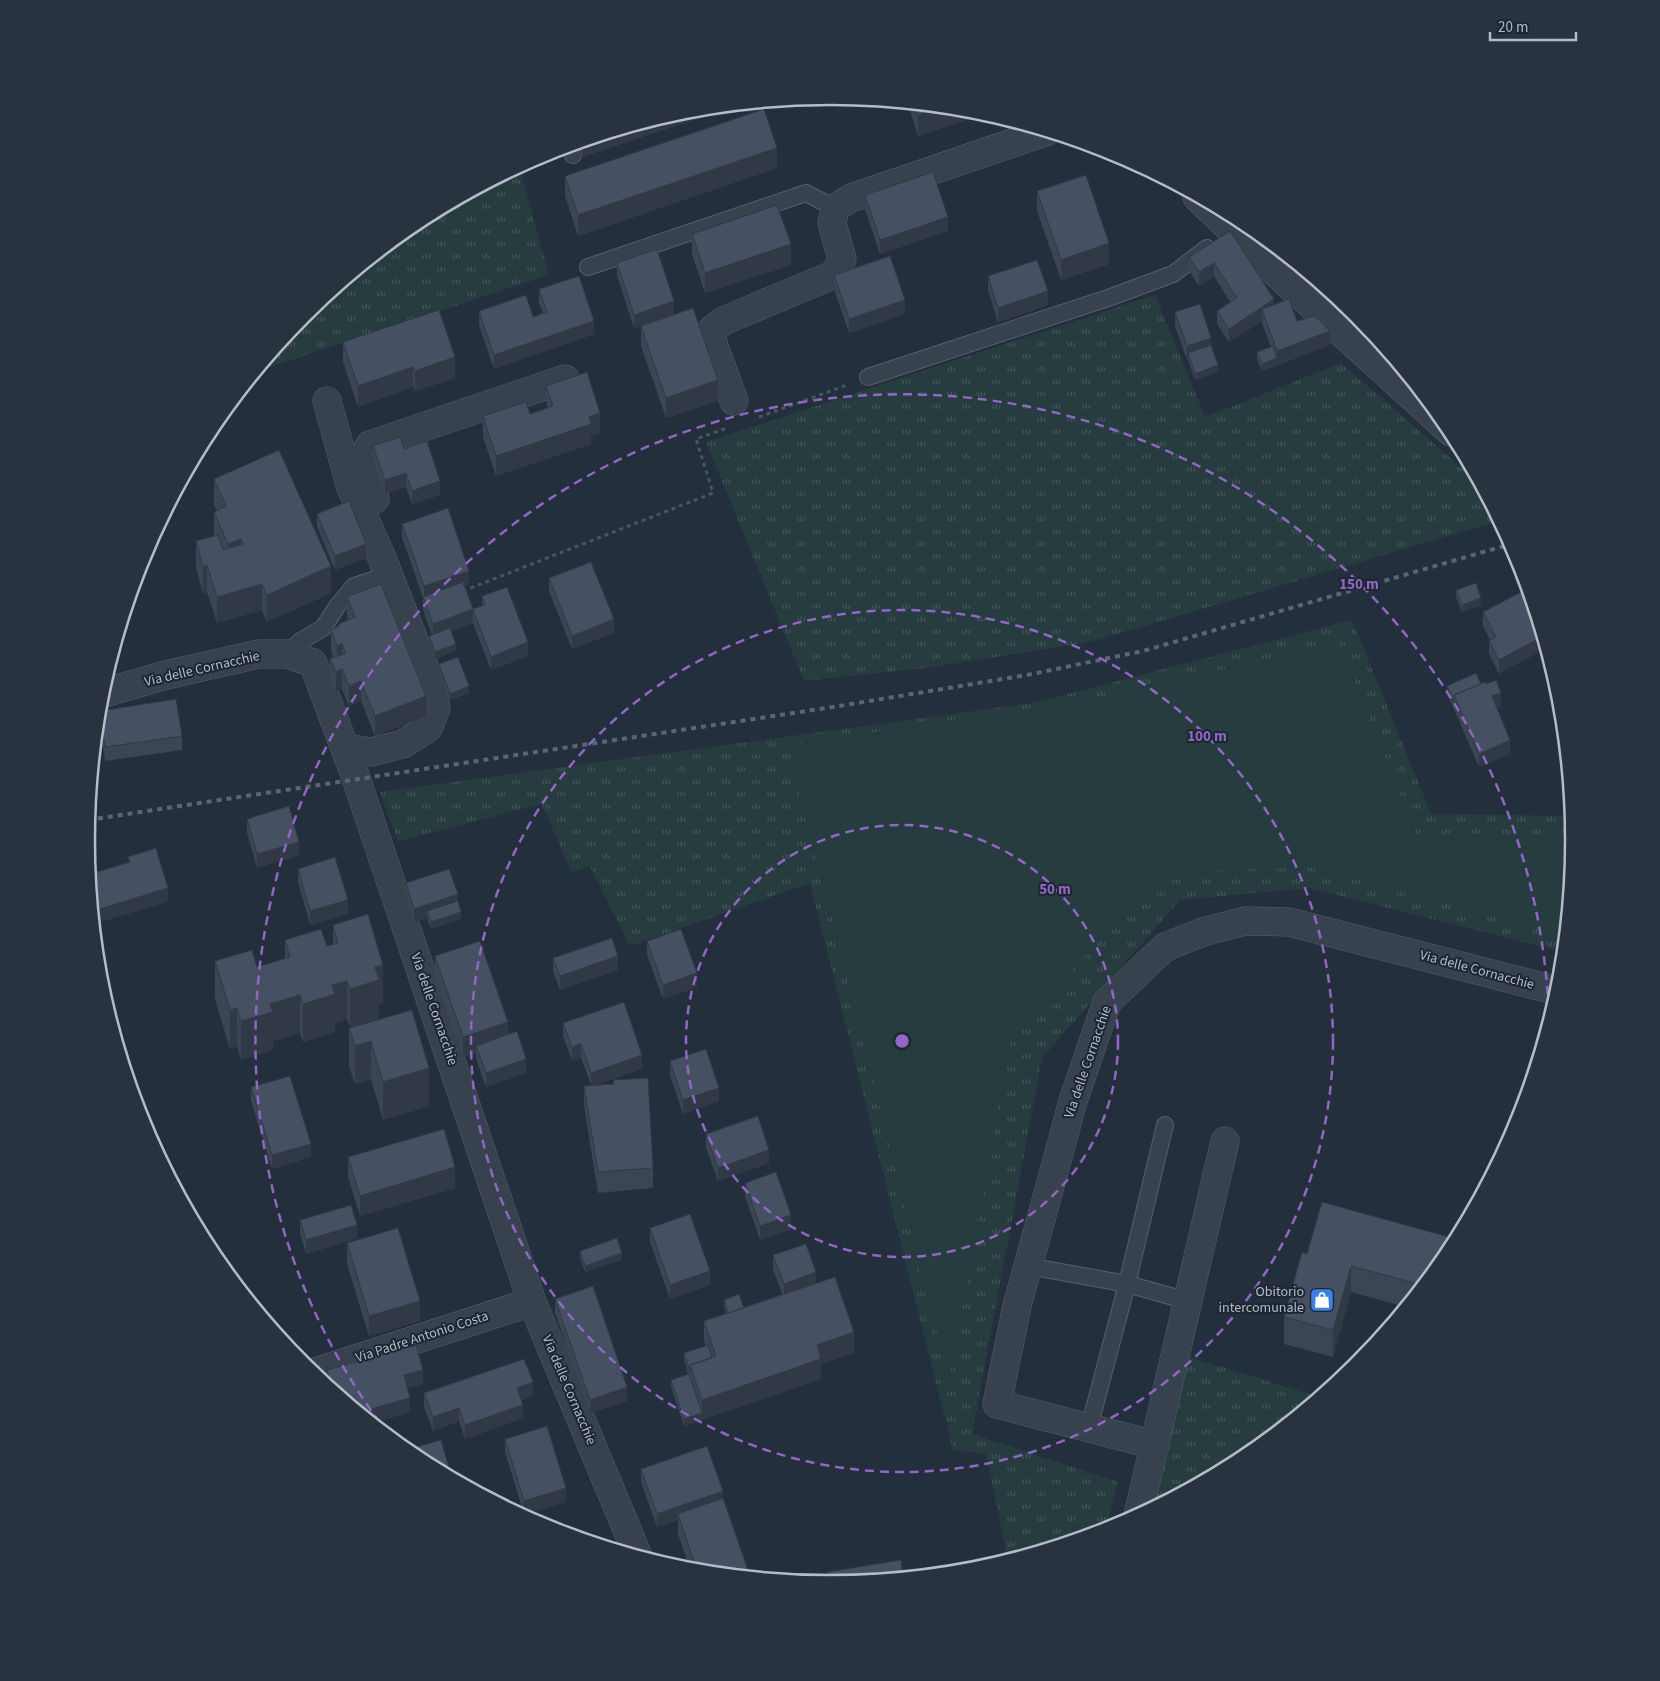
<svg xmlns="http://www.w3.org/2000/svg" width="1660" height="1681" font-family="'Source Sans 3',sans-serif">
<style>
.grass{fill:url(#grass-tufts)}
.green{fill:#263c3f}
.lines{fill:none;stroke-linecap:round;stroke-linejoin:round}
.lane-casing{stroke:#565f6c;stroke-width:18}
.street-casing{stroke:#565f6c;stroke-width:29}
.path{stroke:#44595c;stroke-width:3;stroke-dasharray:4 4;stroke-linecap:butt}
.lane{stroke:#38414e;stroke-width:16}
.street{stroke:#38414e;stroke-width:28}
.rail{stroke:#5a6575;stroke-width:4;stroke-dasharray:5 5;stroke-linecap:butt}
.wall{fill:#3b4654}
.shaded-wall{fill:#303945}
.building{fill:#455162;stroke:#303945}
.ring{fill:none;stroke:#9266c3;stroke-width:2.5;stroke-dasharray:9 6}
.labels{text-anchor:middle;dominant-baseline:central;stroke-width:4;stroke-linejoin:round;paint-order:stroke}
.street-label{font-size:14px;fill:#b4bcc9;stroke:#1d2633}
.poi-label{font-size:14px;fill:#b4bcc9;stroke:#1d2633;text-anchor:end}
.rim{fill:none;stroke:#b4bcc9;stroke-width:2.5}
.centre{fill:#9266c3;stroke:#1d2633;stroke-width:2.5}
.ring-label{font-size:15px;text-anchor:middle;font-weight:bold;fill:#9266c3;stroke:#1d2633;stroke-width:4;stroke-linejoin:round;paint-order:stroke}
</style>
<defs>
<pattern id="grass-tufts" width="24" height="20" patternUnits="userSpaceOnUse" patternTransform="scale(1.25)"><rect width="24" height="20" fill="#263c3f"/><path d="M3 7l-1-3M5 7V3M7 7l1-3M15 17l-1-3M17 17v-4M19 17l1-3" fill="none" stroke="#435659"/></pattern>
</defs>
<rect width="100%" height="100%" fill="#242f3e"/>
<path class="grass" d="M519 167 549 275 258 371 304 314 417 222Z
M1155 295 1205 417 1341 363 1478 482 1499 521 1090 642 926 668 804 681 706 442Z
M1352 620 1431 814 1571 816 1574 841 1563 952 1310 888 1180 900 1042 1058 972 1434 1118 1482 1105 1531 1008 1560 986 1454 953 1450 810 883 630 946 590 866 571 872 542 804 398 841 380 792 1033 703Z
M1189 1357 1319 1397 1243 1459 1147 1510Z"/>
<path class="green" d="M1339 643 1417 837 1573 838 1565 932 1309 867 1159 872 1010 1042 949 1381 788 745 1091 699Z"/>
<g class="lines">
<defs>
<path id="lane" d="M571 146 573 155
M588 267 806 193 835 208
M868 377 1111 297 1173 274 1207 248
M287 654 299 642 323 628 338 605 354 586 388 575
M1028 1266 1127 1284 1188 1301
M1089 1428 1127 1284 1165 1125"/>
<path id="street" d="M1197 197 1277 274 1451 432
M327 401 351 488 382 558 429 679 436 708 428 728 403 744 371 752 346 748
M734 401 712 341V330L723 321 835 274 842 259 832 223 835 208 851 198 1045 132
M375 499 365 465 364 456 370 445 565 379
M101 694 162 676 259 654H287L313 663 356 778 532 1302 638 1556
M312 1373 532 1302
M1155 1445 997 1404 1017 1306 1049 1190 1073 1101 1107 1002 1165 947 1203 932 1245 921 1289 922 1558 991
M1138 1515 1225 1141"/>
</defs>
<use href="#lane" class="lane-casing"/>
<use href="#street" class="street-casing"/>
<path class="path" d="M759 417 847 385
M463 591 713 493 696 439 727 428"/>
<use href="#lane" class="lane"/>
<use href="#street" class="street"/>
<path class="rail" d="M88 820 833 707 1027 675 1143 651 1511 544"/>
</g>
<path class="wall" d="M908 104 972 111V118L918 136Z
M702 109V117L582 157 578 144 685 111Z
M777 168 578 236 565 196V176Z
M1037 191 1109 264 1061 280 1037 211Z
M865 195 948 231 880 254 865 209Z
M1230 231 1274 305 1330 345 1262 371 1257 359V352L1271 347 1262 323V321L1229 342 1217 324V311L1230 302 1214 276 1199 286 1189 271V257Z
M692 234 791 265 705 293 692 254Z
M617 263 674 315 634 328 617 276Z
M834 275 905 314 849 333 834 289Z
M988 276 1048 305 998 322 988 290Z
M539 289 594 334 494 369 479 325V311L533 317 543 313 539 303Z
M1175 312 1211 345 1218 372 1195 380 1188 360H1187L1175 326Z
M641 326 718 401 666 418 641 346Z
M343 342 455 378 415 391 413 387 358 407 343 362Z
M546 386 600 433 591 436V444L496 476 483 437V416L530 414 547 408Z
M373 446 404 449 440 495 412 504 406 487 385 494 373 460Z
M214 479 331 593 267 622 262 610 217 623 207 592 203 593 196 568V541L214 536V512L217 510 214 506Z
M317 514 366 558 335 570 317 527Z
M402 524 469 585 464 586 473 609 482 606V596L528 656 491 670 473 623 451 631 456 651 435 659 429 643V636L432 635 423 610V598L402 537Z
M549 578 614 633 572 649 549 591Z
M1527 589 1499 674 1489 654V641L1490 640 1483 626V612Z
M1456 590 1481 605 1462 612 1456 597Z
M347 597 426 716 375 736 361 701 349 706 342 689 336 692 330 679V659L333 658 331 650V630L339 627V624L348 620 347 618Z
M439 664 469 693 450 700 439 671Z
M1549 672 1560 696 1562 721 1549 692Z
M1481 684 1501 707 1497 708 1510 754 1479 767 1447 693V686Z
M100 711 182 736V750L105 761 100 725Z
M247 819 299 855 257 868 247 833Z
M298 869 348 914 310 925 298 882Z
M406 883 458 901 461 919 431 929 427 918 414 922 406 897Z
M333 925 383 1003 379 1004V1019L350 1027 347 1019 335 1023V1032L303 1042 300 1033 273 1041V1050L241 1060 237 1046 230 1049 215 999V961L257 967 285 959V940L327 946 333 945Z
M647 941 697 987 663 999 647 955Z
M435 956 508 1035 526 1073 486 1087 476 1059V1053L463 1057 435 977Z
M553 958 618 970 560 990 553 971Z
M412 1010 429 1106 383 1120 371 1079 355 1084 349 1067V1028Z
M563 1023 642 1069 595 1085 653 1168V1188L598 1193 584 1106V1086L591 1085 581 1058 572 1061 563 1036Z
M670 1061 719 1101 683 1114 670 1075Z
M251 1087 311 1157 272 1169 251 1101Z
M706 1134 769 1163 718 1181 706 1148Z
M348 1157 455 1188 360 1216 348 1177Z
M745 1183 791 1229 760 1240 745 1196Z
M300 1220 357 1238 306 1254 300 1233Z
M650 1228 710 1285 670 1299 650 1242Z
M347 1243 420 1321 369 1336 347 1264Z
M580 1251 622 1260 585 1272 580 1258Z
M1307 1254H1448L1405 1307 1351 1292 1333 1357 1284 1344V1317Z
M773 1255 816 1283 854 1353 821 1364V1379L684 1426 671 1387V1380L688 1374 684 1360V1353L706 1346 704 1342V1321L726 1314 724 1306V1300L744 1308 782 1294 773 1269Z
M555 1299 627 1401 590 1413 555 1313Z
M327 1370 423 1384 407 1388 410 1412 373 1423 327 1385Z
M424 1393 533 1396 521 1400 523 1418 465 1439 459 1421 433 1431 424 1407Z
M505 1439 566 1502 524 1514 505 1452Z
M641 1469 723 1499 750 1576 690 1570 678 1534V1520L657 1527 641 1482Z"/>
<path class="shaded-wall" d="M942 108 972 111V118L918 136V115Z
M702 109V117L582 157V142L685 111Z
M777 148V168L578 236V215Z
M948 217V231L880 254V240Z
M1109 243V264L1061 280V260Z
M791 244V265L705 293V273Z
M1214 263V276L1199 286V272Z
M1048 291V305L998 322V308Z
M1274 299V313L1262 309V321L1229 342V329Z
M905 300V314L849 333V319Z
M674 301V315L634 328V315Z
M594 321V334L494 369V355Z
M1330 331V345L1277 365V351Z
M1211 338V352L1188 353V360H1187V346Z
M455 357V378L415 391V371Z
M1277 358V365L1262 371V364Z
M1218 365V372L1195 380V374Z
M413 367V387L358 407V386Z
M718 380V401L666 418V398Z
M600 413V433L591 436V444L496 476V456L589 417Z
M406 473V487L385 494V480Z
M440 481V495L412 504V491Z
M241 539V566L228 571V544Z
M366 544V558L335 570V556Z
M207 565V592L203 593V567Z
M331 566V593L267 622V595Z
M469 571V585L424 600V586Z
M262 584V610L217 623V597Z
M1481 598V605L1462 612V605Z
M473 609V623L433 638V624Z
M614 619V633L572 649V636Z
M1542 637 1545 649 1499 674V660Z
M528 642V656L491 670V657Z
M342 644V664L337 666V646Z
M456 644V651L435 659V652Z
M342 669V689L336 692V672Z
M361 681V701L349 706V686Z
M469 686V693L450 700V694Z
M1501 693V707L1492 710V696Z
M426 696V716L375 736V716Z
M1510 740V754L1479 767V754Z
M299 842V855L257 868V854Z
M168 888V902L94 924 93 911Z
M458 894V908L427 911V918L414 922V909Z
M348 900V914L310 925V911Z
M461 912V919L431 929V922Z
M618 956V970L560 990V976Z
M383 965V1003L379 1004V1019L350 1027V989L375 967Z
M697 973V987L663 999V985Z
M347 981V1019L335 1023V1032L303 1042V1004L332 985Z
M300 995V1033L273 1041V1050L241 1060V1021L270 1004Z
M237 1008V1046L230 1049V1010Z
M508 1022V1042L476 1046V1053L463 1057V1037Z
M371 1041V1079L355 1084V1046Z
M581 1044V1058L572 1061V1047Z
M642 1055V1069L591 1087V1073Z
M526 1059V1073L486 1087V1073Z
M429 1068V1106L383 1120V1082Z
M719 1088V1101L683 1114V1100Z
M311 1144V1157L272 1169V1155Z
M769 1150V1163L718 1181V1168Z
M455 1167V1188L360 1216V1196Z
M791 1215V1229L760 1240V1226Z
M357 1225V1238L306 1254V1240Z
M622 1253V1260L585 1272V1266Z
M1351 1266V1292L1333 1357V1330Z
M710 1271V1285L670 1299V1285Z
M816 1272V1286L784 1298V1284Z
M420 1301V1321L369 1336V1316Z
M854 1332V1353L821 1364V1379L684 1426V1419L702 1413V1400L817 1345Z
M423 1370V1384L404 1389V1375Z
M533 1382V1396L517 1401V1388Z
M627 1387V1401L590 1413V1400Z
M410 1398V1412L373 1423 360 1412Z
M523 1405V1418L465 1439V1425Z
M459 1408V1421L433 1431V1417Z
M566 1488V1502L524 1514V1501Z
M723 1491V1505L678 1514V1520L657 1527V1514Z"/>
<path class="building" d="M915 105 942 108 918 115Z
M764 109 777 148 578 215 565 176Z
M933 172 948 217 880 240 865 195Z
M1086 175 1109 243 1061 260 1037 191Z
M777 205 791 244 705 273 692 234Z
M1230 231 1274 299 1229 329 1217 311 1237 298 1214 263 1199 272 1189 257Z
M657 249 674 301 634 315 617 263Z
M890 256 905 300 849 319 834 275Z
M1037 260 1048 291 998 308 988 276Z
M579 276 594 321 494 355 479 311 526 295 533 317 547 312 539 289Z
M1289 299 1297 321 1315 316 1330 331 1277 351 1262 309Z
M1200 304 1211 338 1187 346 1175 312Z
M693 308 718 380 666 398 641 326Z
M439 310 455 357 415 371 413 367 358 386 343 342Z
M1211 345 1218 365 1195 374 1188 353Z
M1273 346 1277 358 1262 364 1257 352Z
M587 372 600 413 589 417 591 424 496 456 483 416 526 402 530 414 553 406 546 386Z
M400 437 404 449 427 441 440 481 412 491 406 473 385 480 373 446Z
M279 450 331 566 267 595 262 584 217 597 207 565 203 567 196 541 218 535 223 550 243 544 241 539 228 544 214 512 226 506 214 479Z
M349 501 366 544 335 556 317 514Z
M448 508 469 571 424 586 402 524Z
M591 562 614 619 572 636 549 578Z
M463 582 473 609 433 624 423 597Z
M1476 583 1481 598 1462 605 1456 590Z
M381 584 426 696 375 716 361 681 349 686 342 669 336 672 330 659 346 653 342 644 337 646 331 630 339 626V624L355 617 347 597Z
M507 587 528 642 491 657 473 609 485 605 482 596Z
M1527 589 1542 637 1499 660 1489 641 1496 637 1483 612Z
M450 628 456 644 435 652 429 636Z
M458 657 469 686 450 694 439 664Z
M1552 670 1559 694 1549 672Z
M1476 673 1481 684 1454 695V702L1447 686Z
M1496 680 1501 693 1492 696 1510 740 1479 754 1454 695 1485 682 1486 684Z
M176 699 182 736 105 747 100 711Z
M289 806 299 842 257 854 247 819Z
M156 848 168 888 93 911 90 874 130 862 128 857Z
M335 857 348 900 310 911 298 869Z
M449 869 458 894 414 909 406 883Z
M458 901 461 912 431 922 427 911Z
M368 914 383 965 375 967 379 980 350 989 347 981 332 985 335 994 303 1004 300 995 270 1004 273 1012 241 1021 237 1008 230 1010 215 961 252 950 257 967 290 957 285 940 321 929 327 946 338 943 333 925Z
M681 929 697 973 663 985 647 941Z
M612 938 618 956 560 976 553 958Z
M480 941 508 1022 463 1037 435 956Z
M624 1002 642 1055 591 1073 581 1044 572 1047 563 1023Z
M412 1010 429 1068 383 1082 371 1041 355 1046 349 1028Z
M517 1031 526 1059 486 1073 476 1046Z
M706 1049 719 1088 683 1100 670 1061Z
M290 1076 311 1144 272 1155 251 1087Z
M648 1078 653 1168 598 1172 584 1086 614 1084 613 1080Z
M758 1116 769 1150 718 1168 706 1134Z
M444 1129 455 1167 360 1196 348 1157Z
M776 1172 791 1215 760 1226 745 1183Z
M1322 1202 1456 1239 1448 1254 1422 1285 1351 1266 1333 1330 1284 1317 1302 1252 1307 1254Z
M351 1205 357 1225 306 1240 300 1220Z
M690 1214 710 1271 670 1285 650 1228Z
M398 1228 420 1301 369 1316 347 1243Z
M617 1238 622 1253 585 1266 580 1251Z
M806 1244 816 1272 784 1284 773 1255Z
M835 1277 854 1332 817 1345 821 1359 702 1400 690 1365 716 1356 704 1321Z
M593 1286 627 1387 590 1400 555 1299Z
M739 1294 744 1308 728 1313 724 1300Z
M416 1345 423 1370 404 1375 410 1398 360 1412 332 1389 327 1370Z
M708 1345 712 1358 690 1365V1371L684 1353Z
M524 1359 533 1382 517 1388 523 1405 465 1425 459 1408 433 1417 424 1393Z
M689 1374 702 1413 684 1419 671 1380Z
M547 1426 566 1488 524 1501 505 1439Z
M441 1440 452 1478 417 1459 406 1450Z
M707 1446 723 1491 657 1514 641 1469Z
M723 1498 750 1576 697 1571 678 1514Z
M901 1560 903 1577 829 1584 827 1572Z"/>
<g class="ring">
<circle cx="902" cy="1041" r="216"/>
<circle cx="902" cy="1041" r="431"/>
<path d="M389 1435A647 647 0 1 1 1549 1018"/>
</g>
<defs>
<symbol id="shop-square" viewBox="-11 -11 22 22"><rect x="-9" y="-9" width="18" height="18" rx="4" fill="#3f7fe0" stroke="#1d2633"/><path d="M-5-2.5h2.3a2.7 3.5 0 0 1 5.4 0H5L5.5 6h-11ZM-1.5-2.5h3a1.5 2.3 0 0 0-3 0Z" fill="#fff"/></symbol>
</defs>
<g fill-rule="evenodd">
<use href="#shop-square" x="1308" y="1286" width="28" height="28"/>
</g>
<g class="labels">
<g class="street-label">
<text transform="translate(202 669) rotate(-13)">Via delle Cornacchie</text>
<text transform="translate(1477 970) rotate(15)">Via delle Cornacchie</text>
<text transform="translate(434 1009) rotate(71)">Via delle Cornacchie</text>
<text transform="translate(1088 1062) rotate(-71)">Via delle Cornacchie</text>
<text transform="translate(422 1337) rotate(-18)">Via Padre Antonio Costa</text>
<text transform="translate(569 1390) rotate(67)">Via delle Cornacchie</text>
</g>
<g class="poi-label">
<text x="1304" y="1292">Obitorio<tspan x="1304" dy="16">intercomunale</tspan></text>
</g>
</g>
<path d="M0 0H1660V1681H0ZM95 840a735 735 0 1 1 1470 0a735 735 0 1 1-1470 0Z" fill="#29323f" fill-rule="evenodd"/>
<path class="rim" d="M95 840a735 735 0 1 1 1470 0a735 735 0 1 1-1470 0Z"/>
<circle cx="902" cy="1041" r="8" class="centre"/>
<g class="ring-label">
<text x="1359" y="589">150 m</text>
<text x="1207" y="741">100 m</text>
<text x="1055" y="894">50 m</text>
</g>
<path d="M1490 32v8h86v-8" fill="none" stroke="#b4bcc9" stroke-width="2.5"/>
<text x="1498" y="32" font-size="15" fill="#b4bcc9" stroke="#1d2633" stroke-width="4" paint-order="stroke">20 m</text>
</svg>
